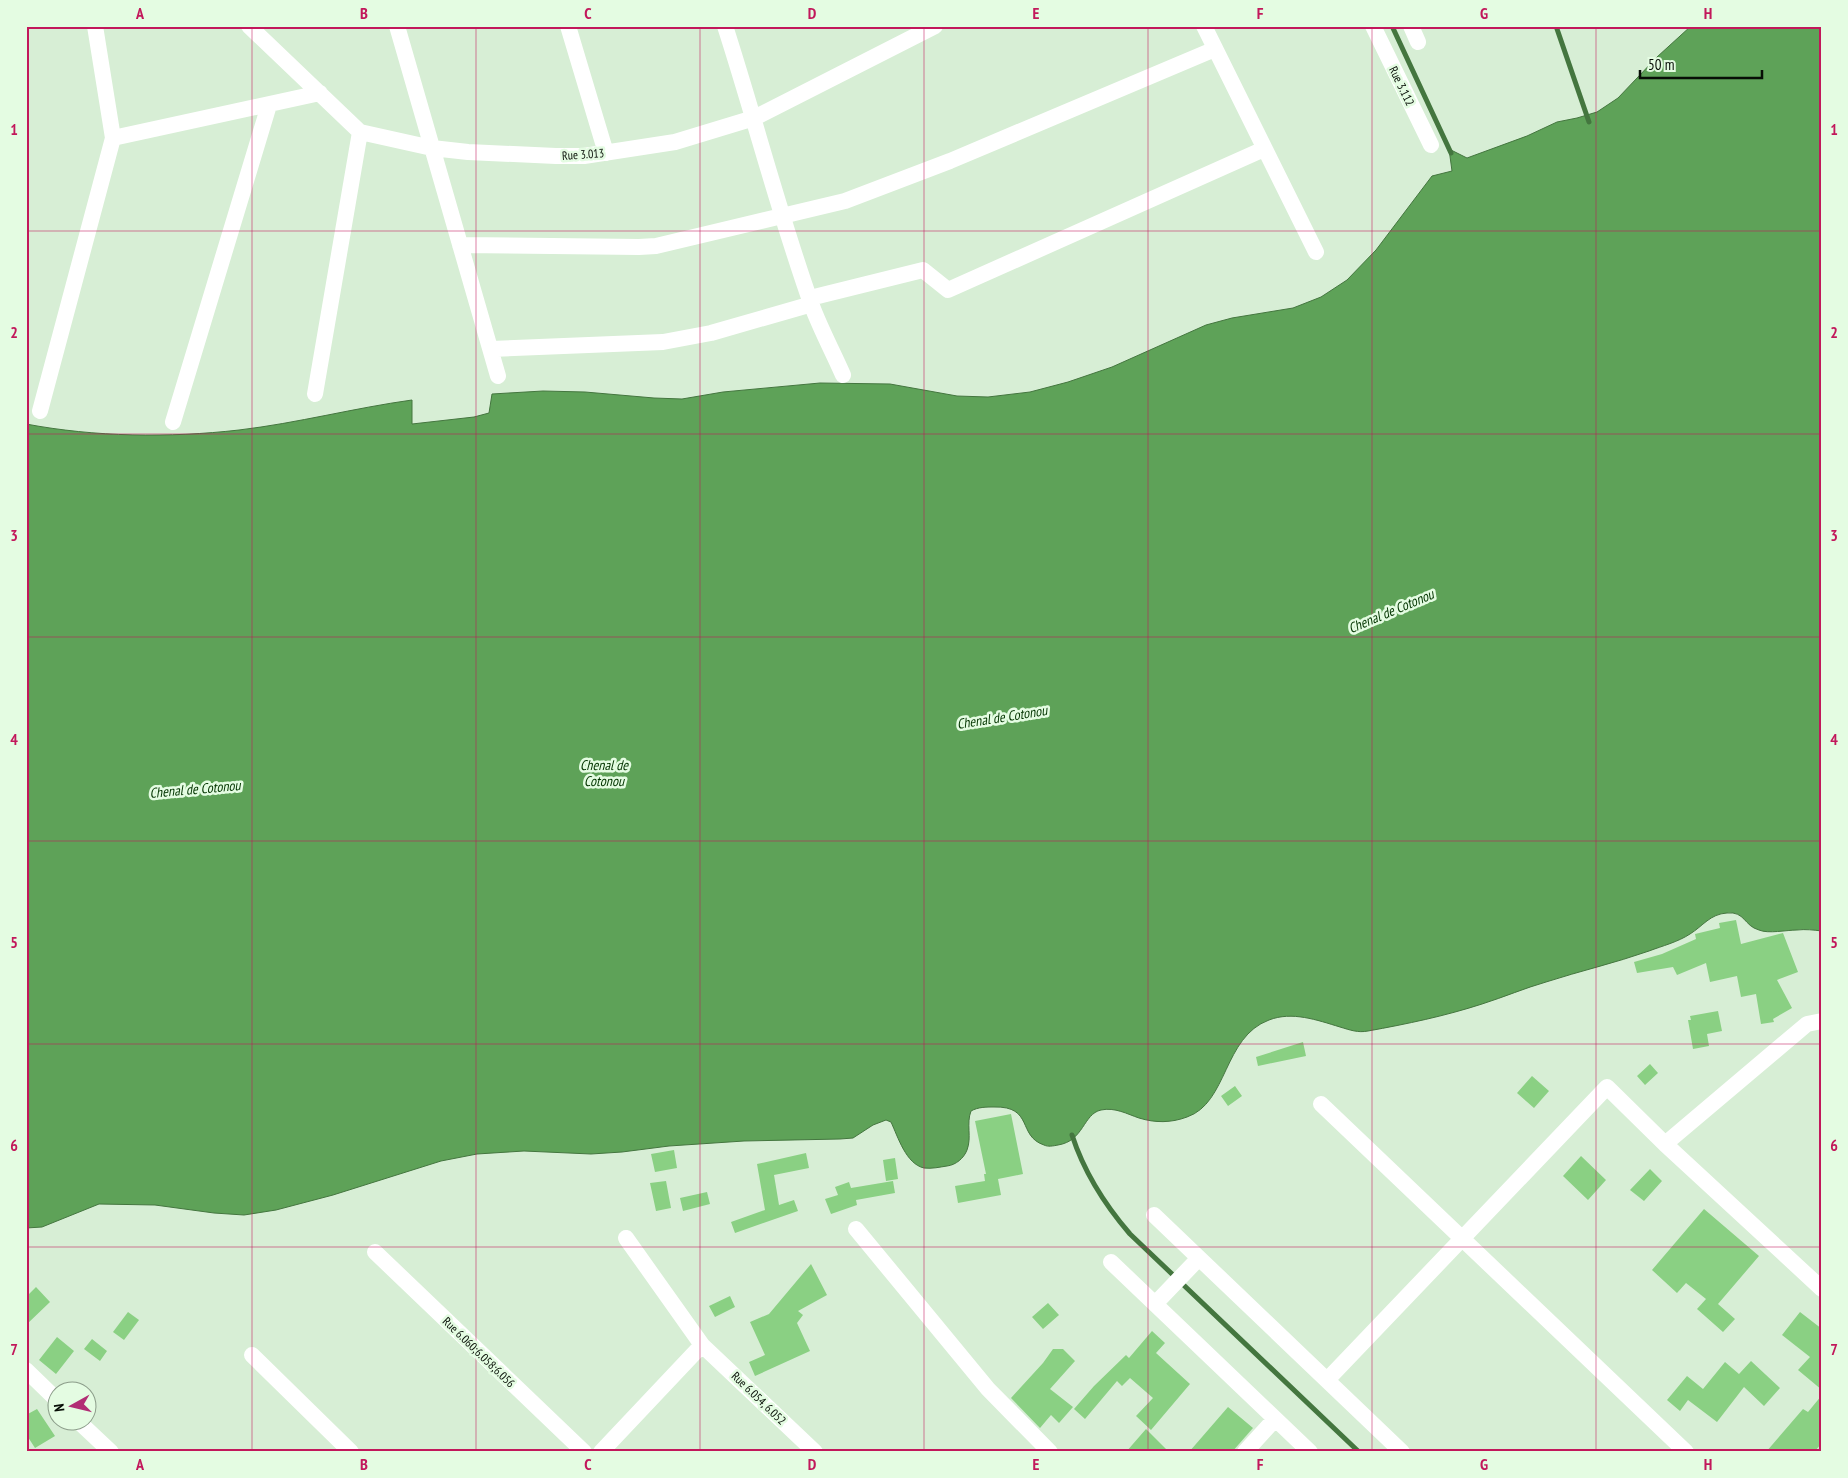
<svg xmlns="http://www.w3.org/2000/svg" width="1848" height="1478" font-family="'PT Sans Narrow',sans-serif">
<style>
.water{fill:#5ea258;stroke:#44763f}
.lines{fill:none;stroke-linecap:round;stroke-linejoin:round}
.stream{stroke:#44763f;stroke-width:5}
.building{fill:#8ad083}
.street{stroke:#fff;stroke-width:16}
.grid{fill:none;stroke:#c2185b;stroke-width:1;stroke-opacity:0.55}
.labels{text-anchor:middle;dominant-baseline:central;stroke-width:5;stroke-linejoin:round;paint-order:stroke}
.street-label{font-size:12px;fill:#070e06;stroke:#e4fce2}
.water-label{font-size:14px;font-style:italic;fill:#033501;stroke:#e4fce2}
.neatline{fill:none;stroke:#c2185b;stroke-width:2}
.grid-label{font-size:16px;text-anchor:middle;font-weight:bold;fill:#c2185b}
</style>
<rect width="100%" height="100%" fill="#d7eed5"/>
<path class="water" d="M1691 26H1822V931C1814 930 1805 929 1797 930 1787 930 1768 934 1759 930 1744 926 1745 911 1727 913 1710 914 1703 926 1690 934 1678 942 1662 946 1649 951 1615 963 1580 971 1546 982 1525 988 1504 997 1482 1004 1445 1016 1407 1024 1368 1031 1358 1033 1350 1030 1340 1027 1317 1020 1292 1011 1269 1020 1223 1037 1228 1103 1187 1117 1171 1123 1155 1123 1139 1118 1127 1114 1115 1107 1101 1110 1083 1114 1084 1141 1058 1145 1053 1146 1048 1147 1044 1145 1017 1136 1034 1106 994 1107 986 1107 978 1107 971 1111 966 1124 972 1137 967 1150 964 1158 956 1165 947 1166 940 1167 932 1169 924 1168 906 1164 898 1137 891 1122L886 1120 873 1125 853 1138 840 1139 744 1141 669 1146 622 1152 591 1154 524 1151 477 1154 441 1161 333 1195 276 1210 244 1215 214 1213 155 1205 99 1204 42 1227 26 1228V424C95 437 169 438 239 430 298 423 354 408 412 400V424L474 417 489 413 492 394 543 391 585 392 654 398 682 399 723 392 820 383 890 384 957 396 988 397 1030 392 1068 382 1112 367 1206 325 1232 318 1293 308 1321 297 1347 280 1376 250 1432 176 1452 171 1449 149 1467 158 1527 136 1557 122 1577 118 1597 112 1618 98 1657 57Z"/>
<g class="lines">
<path class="stream" d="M1392 26 1451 153
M1556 26 1589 122
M1072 1135C1084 1172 1105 1205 1130 1234L1359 1452"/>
</g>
<path class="building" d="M1736 920 1741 944 1783 933 1798 972 1777 980 1792 1008 1773 1019 1774 1022 1761 1024 1756 994 1741 997 1737 976 1710 982 1706 963 1677 975 1673 967 1637 973 1634 962 1662 954 1696 939 1695 934 1720 928 1719 923Z
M1718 1011 1722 1031 1707 1034 1709 1046 1693 1049 1688 1020H1691L1690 1016Z
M1303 1042 1306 1056 1258 1066 1256 1057Z
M1650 1064 1658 1073 1645 1085 1637 1076Z
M1532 1076 1549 1091 1534 1108 1517 1093Z
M1235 1086 1242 1096 1228 1106 1221 1096Z
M1011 1114 1023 1174 998 1179 1001 1195 958 1203 955 1186 985 1181 984 1174H986L975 1121Z
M674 1150 677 1168 655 1172 651 1154Z
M806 1153 809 1168 774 1175 779 1205 794 1200 798 1211 735 1233 731 1222 765 1210 757 1164Z
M1581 1156 1606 1180 1588 1200 1563 1176Z
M895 1158 898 1179 886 1181 883 1160Z
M1650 1169 1662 1181 1644 1201 1630 1190Z
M666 1181 671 1208 656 1211 650 1183Z
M893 1181 895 1193 856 1200 857 1205 831 1214 825 1199 838 1195 835 1187 849 1182 851 1188Z
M707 1192 710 1204 683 1211 680 1198Z
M1704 1209 1759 1256 1718 1304 1735 1319 1723 1332 1697 1309 1706 1299 1686 1283 1677 1293 1652 1270Z
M811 1264 827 1295 798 1311 803 1315 797 1323 810 1351 755 1376 749 1362 765 1355 750 1322 769 1314Z
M36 1287 50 1302 26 1325V1297Z
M730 1296 735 1307 715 1317 709 1306Z
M1048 1303 1059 1315 1043 1329 1032 1317Z
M128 1312 139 1320 124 1340 113 1332Z
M1800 1312 1822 1329V1390L1798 1370 1810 1357 1782 1335Z
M1152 1331 1165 1343 1156 1353 1190 1384 1151 1430 1136 1416 1153 1398 1130 1378 1122 1386 1117 1381 1085 1419 1074 1409 1094 1386 1126 1355 1129 1358Z
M57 1337 74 1351 56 1374 39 1360Z
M92 1339 107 1351 100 1361 84 1349Z
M1053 1349H1063L1075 1361 1050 1389 1073 1407 1059 1423 1051 1415 1040 1428 1011 1398 1043 1363Z
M1751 1361 1780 1388 1764 1406 1744 1387 1717 1422 1688 1400 1680 1411 1667 1400 1687 1376 1703 1389 1725 1362 1739 1374Z
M1822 1395V1443L1814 1452H1766L1803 1409 1808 1412Z
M1228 1407 1253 1428 1232 1452H1189Z
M37 1409 55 1436 35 1448 26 1434V1415Z
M1146 1429 1169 1452H1126Z"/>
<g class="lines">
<path class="street" d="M249 26 360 132 432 148 468 152 556 156H584L675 142 754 118 935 26
M397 26 498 376
M568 26 606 153
M725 26C755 119 779 214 812 306 821 330 833 352 843 375
M1204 26 1316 252
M1373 26 1431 145
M1411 26 1418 42
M113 138 320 93
M460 245 639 247 656 246 845 201 950 161 1215 49
M810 298 923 270 948 290 1264 149
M491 349 663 342 711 333 812 304
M315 394 360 132
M40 411 113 138 95 26
M173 422 269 105
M1321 1104 1686 1452
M1665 1144 1807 1024 1822 1021
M1154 1215 1402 1452
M856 1229 988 1389 1050 1452
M626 1238 702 1345 815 1452
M375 1252 584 1452
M1111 1262 1310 1452
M1155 1304 1199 1258
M252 1355 351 1452
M26 1370 58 1401
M1327 1380 1607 1087 1665 1144 1822 1289
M77 1420 111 1452
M601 1452 702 1345
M1245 1452 1275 1419"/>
</g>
<path class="grid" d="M252 26V1452M476 26V1452M700 26V1452M924 26V1452M1148 26V1452M1372 26V1452M1596 26V1452M26 231H1822M26 434H1822M26 637H1822M26 841H1822M26 1044H1822M26 1247H1822"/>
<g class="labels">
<g class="street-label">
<text transform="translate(1402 86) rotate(64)">Rue 3.112</text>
<text transform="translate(583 154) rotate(-4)">Rue 3.013</text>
<text transform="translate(479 1352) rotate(44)">Rue 6.060;6.058;6.056</text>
<text transform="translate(759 1398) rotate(44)">Rue 6.054, 6.052</text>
</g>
<g class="water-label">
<text transform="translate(1391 611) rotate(-23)">Chenal de Cotonou</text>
<text transform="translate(1002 717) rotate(-9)">Chenal de Cotonou</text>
<text x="604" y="765">Chenal de<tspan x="604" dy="16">Cotonou</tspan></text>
<text transform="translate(195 789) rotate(-5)">Chenal de Cotonou</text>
</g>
</g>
<rect width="1848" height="1478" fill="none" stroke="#e4fce2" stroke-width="55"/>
<g transform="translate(72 1406) rotate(262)"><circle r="24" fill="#e4fce2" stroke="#8c9d8a"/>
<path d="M0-4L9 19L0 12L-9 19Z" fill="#b22e75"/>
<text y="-8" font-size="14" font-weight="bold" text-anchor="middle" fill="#070e06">N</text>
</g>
<path d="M1640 70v8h122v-8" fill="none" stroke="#070e06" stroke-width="2.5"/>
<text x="1648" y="70" font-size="15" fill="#070e06" stroke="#e4fce2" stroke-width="4" paint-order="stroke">50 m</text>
<rect x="28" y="28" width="1792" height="1422" class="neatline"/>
<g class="grid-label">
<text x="140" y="19">A</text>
<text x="364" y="19">B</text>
<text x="588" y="19">C</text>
<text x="812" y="19">D</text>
<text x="1036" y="19">E</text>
<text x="1260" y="19">F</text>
<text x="1484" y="19">G</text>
<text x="1708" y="19">H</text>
<text x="14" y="135">1</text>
<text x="1834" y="135">1</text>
<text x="14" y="338">2</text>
<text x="1834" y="338">2</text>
<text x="14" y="541">3</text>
<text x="1834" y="541">3</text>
<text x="14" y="745">4</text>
<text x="1834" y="745">4</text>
<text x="14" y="948">5</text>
<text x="1834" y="948">5</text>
<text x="14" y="1151">6</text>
<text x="1834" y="1151">6</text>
<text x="14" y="1355">7</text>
<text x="1834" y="1355">7</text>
<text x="140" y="1470">A</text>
<text x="364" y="1470">B</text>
<text x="588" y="1470">C</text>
<text x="812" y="1470">D</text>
<text x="1036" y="1470">E</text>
<text x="1260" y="1470">F</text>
<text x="1484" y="1470">G</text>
<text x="1708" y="1470">H</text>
</g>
</svg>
